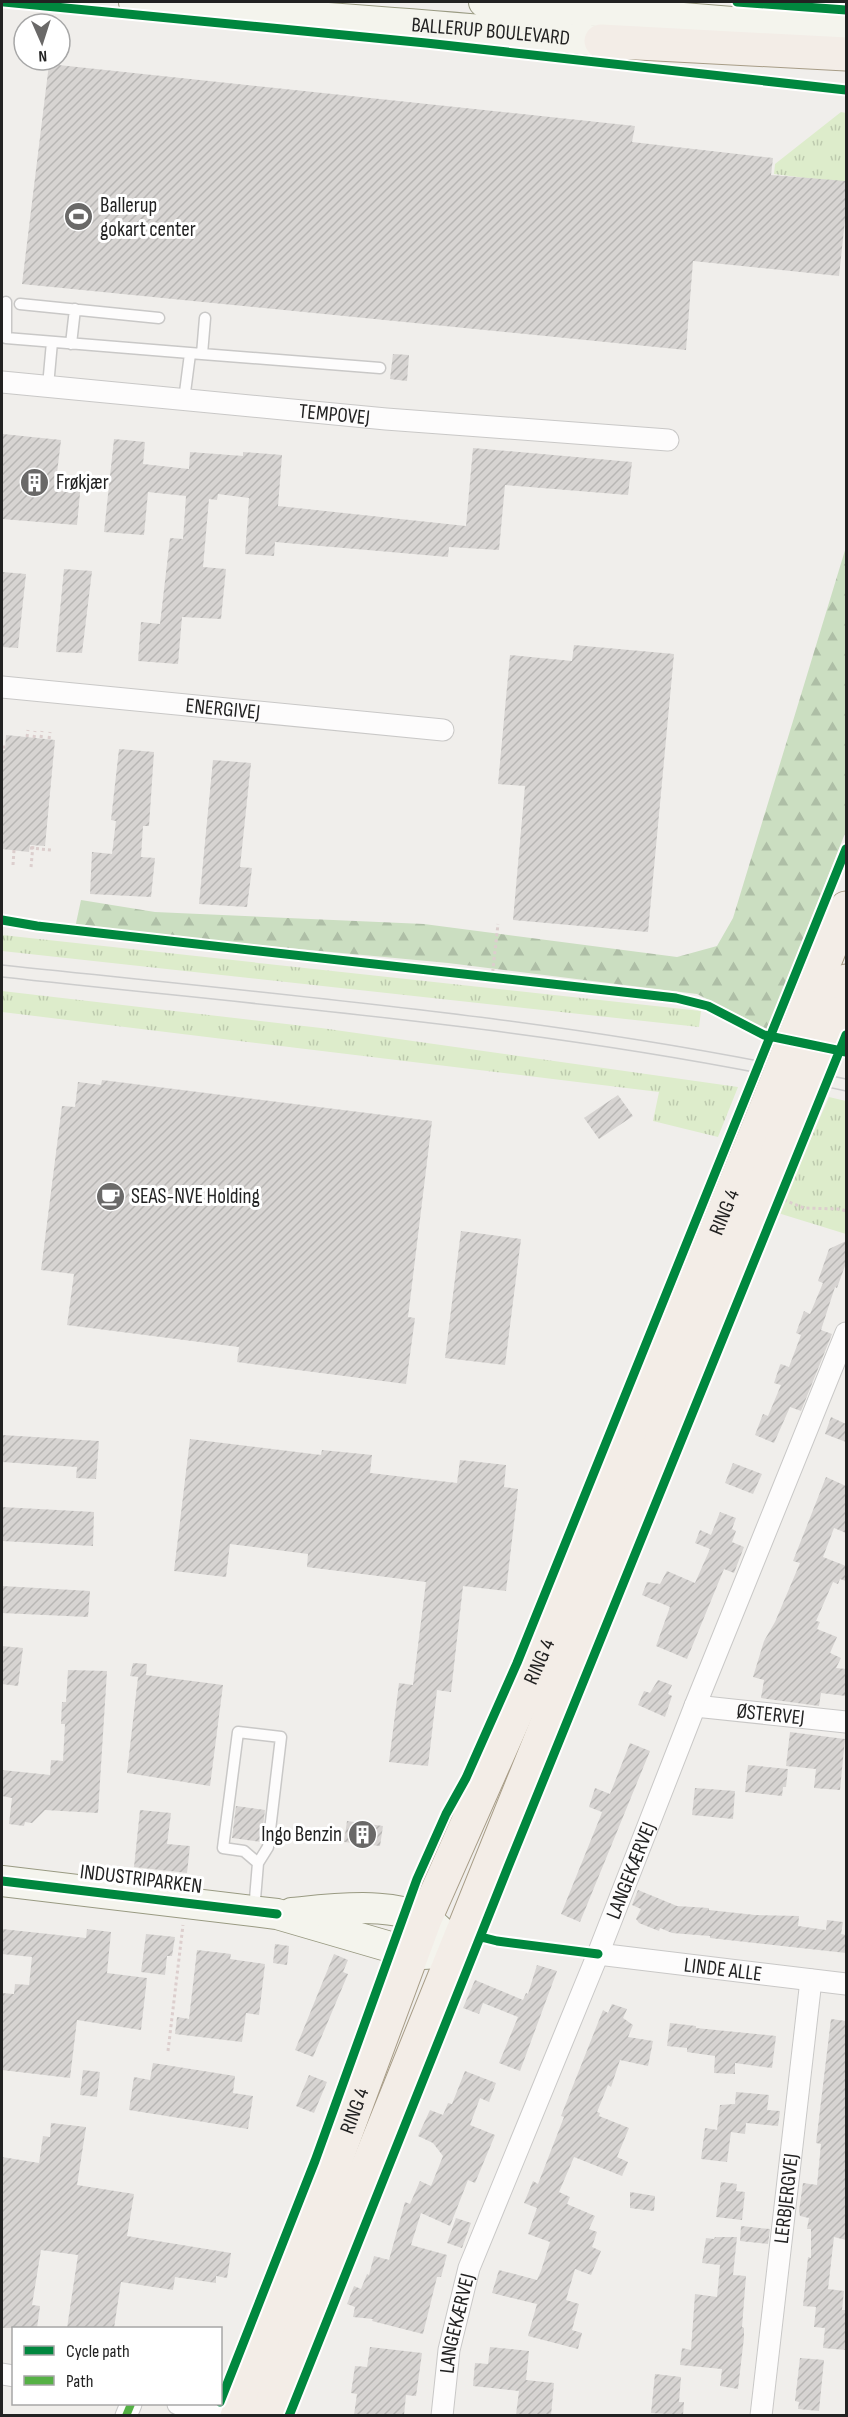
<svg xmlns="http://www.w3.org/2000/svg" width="848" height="2417" font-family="'Sofia Sans Condensed',sans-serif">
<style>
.grass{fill:url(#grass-tufts)}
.forest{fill:url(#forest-firs)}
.building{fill:url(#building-hatch)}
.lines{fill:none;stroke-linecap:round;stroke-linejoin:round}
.lane-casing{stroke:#c9c8c7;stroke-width:13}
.street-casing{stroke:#c9c8c7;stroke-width:23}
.secondary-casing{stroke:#999a82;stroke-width:32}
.primary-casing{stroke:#a79c86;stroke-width:35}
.path{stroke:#dccecd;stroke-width:3;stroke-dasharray:3 3;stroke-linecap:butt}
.lane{stroke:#fdfcfc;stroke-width:10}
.street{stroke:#fdfcfc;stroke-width:21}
.secondary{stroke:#f4f4ed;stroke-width:30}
.primary{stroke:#f3ede7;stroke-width:33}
.tram{stroke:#ccc;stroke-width:1.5}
.primary-bridge-casing{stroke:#a79c86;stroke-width:35;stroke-linecap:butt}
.primary-bridge{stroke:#f3ede7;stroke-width:33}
.quiet{stroke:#55b145;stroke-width:8;stroke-dasharray:15 8;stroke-linecap:butt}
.cycleway-casing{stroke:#fff;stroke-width:13}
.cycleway{stroke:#00873e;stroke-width:9}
.labels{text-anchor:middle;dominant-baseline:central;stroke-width:6;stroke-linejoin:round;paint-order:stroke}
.street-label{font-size:21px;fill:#222;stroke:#fff}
.poi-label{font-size:21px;fill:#222;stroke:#fff;text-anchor:start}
</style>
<defs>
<pattern id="grass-tufts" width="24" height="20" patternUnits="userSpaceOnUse" patternTransform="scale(1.5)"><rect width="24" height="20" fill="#ddeccb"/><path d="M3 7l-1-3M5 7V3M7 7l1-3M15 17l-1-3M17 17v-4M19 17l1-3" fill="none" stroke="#bdcaae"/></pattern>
<pattern id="forest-firs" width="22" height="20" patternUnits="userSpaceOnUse" patternTransform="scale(1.5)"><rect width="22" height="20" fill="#cbdec1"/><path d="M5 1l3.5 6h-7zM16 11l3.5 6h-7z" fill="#aebea6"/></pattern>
<pattern id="building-hatch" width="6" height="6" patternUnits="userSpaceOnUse" patternTransform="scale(1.5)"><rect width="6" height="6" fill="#d7d4d2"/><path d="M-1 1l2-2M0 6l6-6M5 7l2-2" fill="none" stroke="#b8b6b4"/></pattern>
</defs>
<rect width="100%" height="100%" fill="#f0eeeb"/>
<path class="grass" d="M841 112 846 113V183L774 174 775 164Z
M2 935 701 1011 699 1027 2 951Z
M2 991 321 1028 738 1087 718 1137 653 1121 659 1092 2 1012Z
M829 1097 846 1101V1234L778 1213Z"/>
<path class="forest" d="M846 547V831L767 1029 697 994 448 963 75 928 81 900 155 912 424 924 677 957 717 946 733 918Z"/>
<path class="building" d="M49 64 635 126 632 142 773 158 771 175 846 181V211L839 276 693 261 686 350 22 284Z
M393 354 409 355 407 381 390 379Z
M3 434 61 440 56 481 81 483 77 525 2 519Z
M114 439 145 442 143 464 189 469 190 452 243 456V452L282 455 278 506 466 526 473 448 632 462 628 495 505 485 499 550 449 547 448 557 275 542 274 556 245 554 249 498 218 494 217 500 209 499 203 567 226 569 221 619 182 617 178 664 138 661 141 622 160 624 170 538 183 539 186 496 148 492 144 535 104 532Z
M64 569 92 571 82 653 56 652Z
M2 572 26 574 18 648 2 647Z
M574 645 674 654 648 932 513 920 525 786 498 784 510 655 572 661Z
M6 735 55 740 45 846 30 845 29 852 2 849V750H5Z
M119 749 154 752 149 826H143L141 857 155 858 151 897 90 894 92 852 112 854 116 821 111 820Z
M213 760 251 763 240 867 252 868 247 907 199 904Z
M102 1080 432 1121 408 1317 415 1318 406 1384 237 1362 239 1347 67 1325 74 1274 41 1270 62 1106 75 1107 78 1082 101 1085Z
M618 1095 633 1116 599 1139 584 1118Z
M461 1231 521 1239 505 1365 445 1358Z
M846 1241V1263L837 1288 835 1287 821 1330 832 1334 801 1411 790 1407 774 1443 755 1435 763 1414 768 1416 781 1385 774 1383 780 1365 781 1364 789 1367 801 1335 796 1333 804 1311 810 1314 823 1283 818 1281 829 1249Z
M831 1417 846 1424V1442L825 1434Z
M2 1435 99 1441 96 1479 76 1478 77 1467 2 1462Z
M190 1439 321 1455 322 1450 372 1455 370 1473 457 1483 460 1460 506 1465 504 1487 518 1489 506 1591 463 1586 451 1692 437 1690 428 1766 389 1762 399 1683 413 1685 426 1582 307 1567 308 1554 230 1544 226 1577 174 1571Z
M733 1463 762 1474 753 1494 725 1483Z
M826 1477 846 1486V1533L834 1528 823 1557 846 1566V1581L840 1579 838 1584 833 1582 816 1621 820 1622 817 1629 837 1637 830 1653 841 1658 836 1668 846 1669V1696L821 1693 819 1706 761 1698 764 1680 753 1677 764 1641 775 1622 800 1563 793 1561Z
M2 1507 94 1512 93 1546 2 1541Z
M720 1512 736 1518 732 1529 736 1531 732 1542 744 1547 734 1573 724 1569 687 1659 656 1646 670 1607 642 1595 647 1582 660 1584 667 1571 695 1583 710 1549 695 1543 700 1530 711 1535Z
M2 1586 90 1591 88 1617 2 1613Z
M2 1646 23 1648 18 1686 2 1684Z
M133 1663 147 1664 146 1675 223 1685 210 1786 127 1773 138 1677 130 1676Z
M68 1670 107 1671 98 1813 45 1810 32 1823 25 1822 24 1826 9 1824 12 1798 2 1796V1770L50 1775 51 1760 63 1761 65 1724H61L62 1702H66Z
M658 1680 672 1685 668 1694 672 1696 665 1717 638 1705 644 1691 650 1693Z
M790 1732 845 1739 840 1790 814 1788 816 1769 786 1766Z
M630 1743 650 1751 580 1922 561 1914 601 1815 602 1812 589 1807 595 1788 610 1794Z
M748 1765 788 1769 786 1787H783L782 1796 745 1792Z
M695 1788 735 1791 733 1819 692 1815Z
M236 1806 265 1810 261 1842 232 1838Z
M140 1810 171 1813 167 1844 190 1846 187 1873 134 1867Z
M347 1821 383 1826 380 1846 344 1842Z
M638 1890 677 1906 709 1908V1910L755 1915 799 1916 798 1926 826 1930 827 1920 843 1922 841 1934 846 1935V1953L710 1938V1936L672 1933 660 1928 659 1931 639 1923 636 1919 641 1909 632 1905Z
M2 1929 86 1938 87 1929 111 1932 107 1973 147 1978 141 2030 77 2020 70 2078 2 2070V1993L14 1994 15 1984 29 1985 32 1957 2 1954Z
M146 1934 175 1937 172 1956H167L165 1975 141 1972Z
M275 1944 289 1946 287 1965 273 1963Z
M197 1950 231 1954 230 1959 265 1964 259 2015 246 2013 242 2042 175 2034 177 2017 189 2019Z
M334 1954 348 1960 343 1972 348 1974 313 2057 295 2050Z
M537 1965 557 1971 520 2071 499 2063 518 2017 483 2003 479 2014 463 2008 475 1980 523 2000 526 1993 528 1994Z
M612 2004 627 2009 623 2018 633 2025 628 2037 653 2041 648 2066 620 2060 611 2087 608 2085 597 2112 600 2113 599 2116 629 2128 617 2157 628 2162 622 2176 574 2157 559 2192 570 2197 567 2204 595 2216 589 2229 597 2232 592 2247 601 2251 591 2275 575 2269 566 2300 579 2304 572 2330 582 2333 578 2349 528 2336 537 2304 492 2293 499 2270 537 2280 541 2271 550 2242 528 2234 537 2208 524 2203 533 2181 538 2184 564 2117 561 2116 603 2010 608 2013Z
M831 2019 846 2021V2240L834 2237 828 2289 844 2291 842 2310H846V2350L823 2348 825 2328 814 2327 816 2307 803 2306 808 2257 811 2258V2229H807L809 2218 800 2216 799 2211 803 2183 817 2185 821 2144 816 2143Z
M670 2023 696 2026V2028L776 2036 772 2068 735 2063V2074L714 2073 715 2056 687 2052V2048L667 2046Z
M153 2063 235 2076 233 2093 253 2096 248 2129 129 2110 134 2077 150 2080Z
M83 2070 100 2072 97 2097 80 2095Z
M465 2071 496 2083 489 2102 480 2098 470 2125 495 2135 475 2183 468 2180 450 2226 421 2213 411 2245 447 2255 441 2277H437L423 2334 372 2321 373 2319 353 2317 355 2307 347 2304 354 2286 361 2289 367 2274 369 2275 374 2256 389 2260 405 2202 410 2204 420 2181 431 2186 443 2156 433 2143 418 2136 430 2110 443 2115 448 2103 452 2104Z
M309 2075 327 2082 314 2113 296 2106Z
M736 2092 769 2095 767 2110 780 2111 778 2126 746 2123 745 2134 731 2132 727 2162 701 2159 705 2128 717 2130 720 2105 735 2104Z
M51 2123 86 2127 77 2185 134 2194 127 2236 231 2253 227 2278 216 2276V2283L175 2277 173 2290 121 2282 114 2328H67L78 2255 41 2250 32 2305 40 2306 37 2328H2V2157L39 2163 43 2136 50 2137Z
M721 2182 737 2184 736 2191 745 2192 742 2220 716 2217Z
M630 2192 655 2196 654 2211 630 2208Z
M456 2218 471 2223 462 2248 447 2243Z
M741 2226 770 2229 768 2244 740 2241Z
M715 2237H737L733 2275 746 2276 742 2327 744 2328V2337L738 2389 720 2386 722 2369 680 2365 682 2348 691 2350 695 2294 717 2297 720 2265 702 2263 706 2238 714 2239Z
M370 2347 422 2353 416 2396 406 2395 404 2415H354L357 2394 351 2393 355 2366 367 2367Z
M490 2347 529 2351 526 2380 554 2383 551 2415H516L519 2391 473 2386 475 2363 488 2364Z
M800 2358 824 2360 819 2411 798 2409 799 2402 795 2401Z
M655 2374 681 2377 679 2402H684L683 2415 651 2413Z"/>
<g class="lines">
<defs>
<path id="lane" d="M6 302V338L202 354
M20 304 159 318
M205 318 202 354 380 368
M71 344 75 309
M48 386 52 342
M184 400 190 354
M254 1911 258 1863 268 1847 281 1737 238 1732 223 1848 244 1851 258 1863"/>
<g id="street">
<path id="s1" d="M2 382 386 419 668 440"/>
<path id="s2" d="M2 687 443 730"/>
<path id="s3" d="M695 1706 846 1722"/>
<path id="s4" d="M598 1954 846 1984"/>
<path d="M2 2374 14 2376"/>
<path d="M178 2404 221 2416"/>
<path d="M126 2416 131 2404"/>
<path id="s5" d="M442 2416 449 2350 469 2268 598 1954 695 1706 846 1333"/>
<path id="s6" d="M761 2416 811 1980"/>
</g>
<g id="secondary">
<path id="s7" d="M134 2C298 18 462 25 626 44"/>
<path d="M484 2 846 31"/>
<path d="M2 1881 277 1914 411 1953C432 1956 447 1952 460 1935"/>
<path d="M292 1913C332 1909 416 1897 443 1935"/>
</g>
<g id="primary">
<path d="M601 41 846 54"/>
<path d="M807 1006 846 908"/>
<path d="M834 1014 846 981"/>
<path id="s8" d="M237 2416 307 2238 425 1919 563 1607 765 1111"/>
<path d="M267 2416 792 1117"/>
</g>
</defs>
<use href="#lane" class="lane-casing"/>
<use href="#street" class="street-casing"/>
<use href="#secondary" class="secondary-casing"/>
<use href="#primary" class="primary-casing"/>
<path class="path" d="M27 737 28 730
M34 738 35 731
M41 738 42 731
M49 739 50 732
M2 747H5
M30 848 51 850
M13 865 14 850
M31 867 33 845
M492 978 498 924
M784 1200 804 1208 840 1209 846 1211
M168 2051 183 1925"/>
<use href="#lane" class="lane"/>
<use href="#street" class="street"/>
<use href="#secondary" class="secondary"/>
<use href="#primary" class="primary"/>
<path class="tram" d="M2 965C284 995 569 1018 846 1079
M2 977C284 1008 569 1029 846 1091"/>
<defs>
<path id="primary-bridge" d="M765 1111 807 1006
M792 1117 834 1014"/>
</defs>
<use href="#primary-bridge" class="primary-bridge-casing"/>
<use href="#primary-bridge" class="primary-bridge"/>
<path class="quiet" d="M126 2416 131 2404"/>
<defs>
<path id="cycleway" d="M4 2 426 43 846 90
M737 2 846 10
M2 920 37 926 676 998 708 1006 764 1035 846 1052
M2 1881 277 1914
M481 1937 497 1941 598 1954
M220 2402 315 2161 417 1879 446 1814 466 1778 517 1663 846 849
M289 2416 508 1867 846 1035"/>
</defs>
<use href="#cycleway" class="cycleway-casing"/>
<use href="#cycleway" class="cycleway"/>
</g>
<defs>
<symbol id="stadium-disc" viewBox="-11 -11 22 22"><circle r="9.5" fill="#6a6968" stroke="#fff"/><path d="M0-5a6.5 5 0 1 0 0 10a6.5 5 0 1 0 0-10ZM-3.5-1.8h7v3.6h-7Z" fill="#fff"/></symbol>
<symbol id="building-disc" viewBox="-11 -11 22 22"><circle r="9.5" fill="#6a6968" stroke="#fff"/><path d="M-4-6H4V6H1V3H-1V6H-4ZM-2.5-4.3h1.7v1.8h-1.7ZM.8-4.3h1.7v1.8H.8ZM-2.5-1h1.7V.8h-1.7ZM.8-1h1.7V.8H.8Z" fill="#fff"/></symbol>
<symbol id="cafe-disc" viewBox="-11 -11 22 22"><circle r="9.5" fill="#6a6968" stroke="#fff"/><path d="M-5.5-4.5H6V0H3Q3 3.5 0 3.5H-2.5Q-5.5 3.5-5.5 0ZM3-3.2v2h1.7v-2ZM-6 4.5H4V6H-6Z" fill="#fff"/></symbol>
</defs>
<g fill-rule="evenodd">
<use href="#stadium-disc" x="62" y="200" width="33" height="33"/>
<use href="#building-disc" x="18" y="466" width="33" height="33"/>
<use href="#cafe-disc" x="94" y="1180" width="33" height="33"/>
<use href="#building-disc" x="346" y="1818" width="33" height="33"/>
</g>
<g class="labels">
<g class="street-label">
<text stroke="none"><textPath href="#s7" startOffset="358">BALLERUP BOULEVARD</textPath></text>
<text stroke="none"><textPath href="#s1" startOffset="334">TEMPOVEJ</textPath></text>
<text stroke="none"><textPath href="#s2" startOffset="222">ENERGIVEJ</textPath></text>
<text stroke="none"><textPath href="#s8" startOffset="1299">RING 4</textPath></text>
<text stroke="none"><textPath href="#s8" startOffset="813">RING 4</textPath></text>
<text stroke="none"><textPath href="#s3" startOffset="76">ØSTERVEJ</textPath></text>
<text stroke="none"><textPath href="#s5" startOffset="580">LANGEKÆRVEJ</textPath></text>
<text transform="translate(141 1879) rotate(7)">INDUSTRIPARKEN</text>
<text stroke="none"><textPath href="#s4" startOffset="126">LINDE ALLE</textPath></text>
<text stroke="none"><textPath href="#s8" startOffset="327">RING 4</textPath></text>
<text stroke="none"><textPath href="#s6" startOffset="219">LERBJERGVEJ</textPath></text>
<text stroke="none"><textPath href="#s5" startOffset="94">LANGEKÆRVEJ</textPath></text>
</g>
<g class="poi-label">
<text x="100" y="205">Ballerup<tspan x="100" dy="24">gokart center</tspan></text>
<text x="56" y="482">Frøkjær</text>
<text x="131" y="1196">SEAS-NVE Holding</text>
<text x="342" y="1834" text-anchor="end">Ingo Benzin</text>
</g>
</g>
<rect width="848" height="2417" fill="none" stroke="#222222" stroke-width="6"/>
<rect x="12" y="2327" width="210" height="78" fill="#ffffff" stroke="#a7a7a7" stroke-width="1.5"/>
<rect x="24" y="2346" width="30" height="9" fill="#00873e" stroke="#a7a7a7" stroke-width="1.5"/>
<text x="66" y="2357" font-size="18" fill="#222222">Cycle path</text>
<rect x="24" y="2376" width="30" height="9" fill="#55b145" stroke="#a7a7a7" stroke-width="1.5"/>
<text x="66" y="2387" font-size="18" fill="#222222">Path</text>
<g transform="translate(42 42) rotate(177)"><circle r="28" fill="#ffffff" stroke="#a7a7a7" stroke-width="1.5"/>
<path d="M0-4.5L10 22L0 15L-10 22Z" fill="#6a6968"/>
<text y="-9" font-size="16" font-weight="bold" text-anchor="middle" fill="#222222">N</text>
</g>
</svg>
